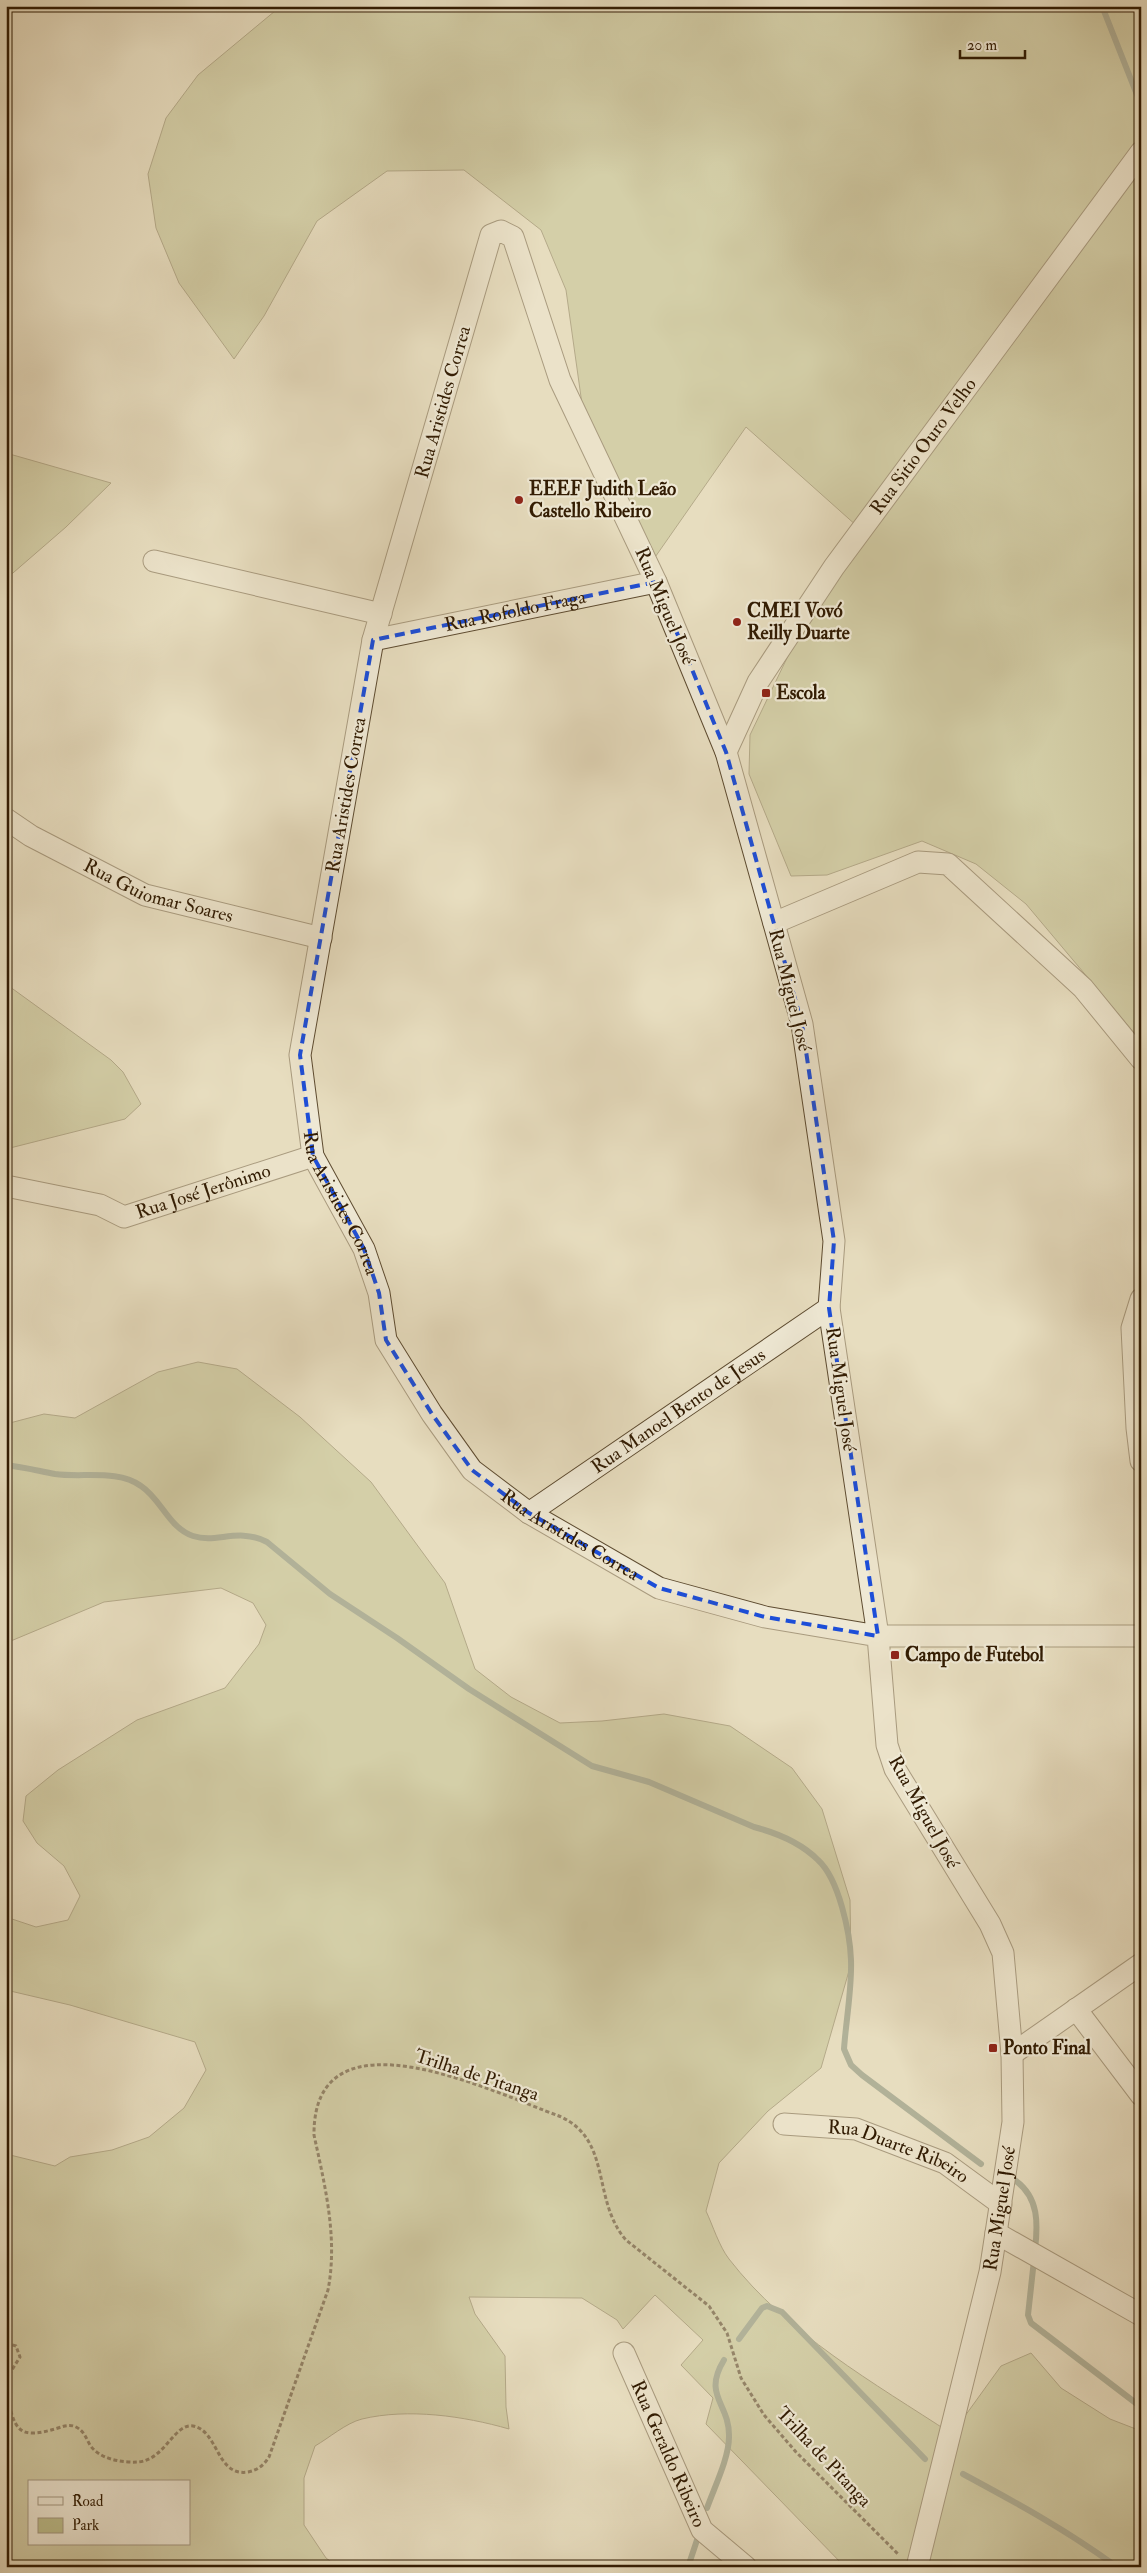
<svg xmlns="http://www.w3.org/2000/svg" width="1147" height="2573" font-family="'IM FELL Double Pica',serif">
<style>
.green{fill:#bdbf8d;stroke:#776d48;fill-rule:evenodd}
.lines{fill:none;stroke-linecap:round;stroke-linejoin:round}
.stream{stroke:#6f7c68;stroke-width:6}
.street-casing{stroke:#5e4c31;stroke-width:23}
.path{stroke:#311b02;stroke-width:3;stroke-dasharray:4 2.5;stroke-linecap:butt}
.street{stroke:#efe9d5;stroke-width:21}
.marked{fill:none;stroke:#1d4ed8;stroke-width:4;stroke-dasharray:10 6;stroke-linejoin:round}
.poi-dot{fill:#8f2418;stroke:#efe9d5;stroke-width:2}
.labels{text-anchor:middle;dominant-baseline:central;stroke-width:4.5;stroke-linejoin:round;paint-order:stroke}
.street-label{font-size:19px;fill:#311b02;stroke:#efe9d5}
.poi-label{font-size:19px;font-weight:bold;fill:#311b02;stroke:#efe9d5;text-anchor:start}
</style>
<rect width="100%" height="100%" fill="#e7ddbf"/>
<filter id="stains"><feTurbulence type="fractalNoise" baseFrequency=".004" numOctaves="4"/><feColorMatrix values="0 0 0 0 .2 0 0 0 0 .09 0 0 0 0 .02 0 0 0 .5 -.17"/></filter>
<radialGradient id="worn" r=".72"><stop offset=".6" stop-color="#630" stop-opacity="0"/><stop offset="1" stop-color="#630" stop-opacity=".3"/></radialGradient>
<path class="green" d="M281 6H1141V1041L1026 904 976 864 922 841 827 875 791 876 749 774 750 735 799 633 867 535 746 427 644 573 582 404 566 290 541 230 464 170 387 171 317 221 264 316 234 359 179 283 156 228 148 174 166 118 198 75Z
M6 453 111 483 66 527 6 579Z
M6 984 111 1060 123 1072 141 1104 125 1119 6 1149Z
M198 1362 237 1369 300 1417 371 1482 445 1583 475 1669 511 1697 560 1723 602 1721 664 1714 730 1726 792 1768 822 1809 850 1900 851 1964 821 2068 768 2111 719 2163 706 2211C713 2226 719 2246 729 2259 787 2334 874 2383 952 2434L1001 2366 1031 2353 1061 2388 1110 2419 1141 2431V2567H845L706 2424 713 2398 681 2365 703 2340 655 2295 623 2329 617 2320 582 2298 469 2297 475 2314 505 2356 506 2407 509 2429C464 2416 408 2408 362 2419 346 2423 329 2438 315 2446L304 2478V2525L326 2558 338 2567H6V2154L55 2166 70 2157 112 2150 149 2137 184 2108 206 2070 195 2042 70 2005 6 1990V1917L36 1927 68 1920 80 1896 64 1866 37 1843 23 1821 26 1796 58 1770 137 1720 225 1688 259 1644 266 1625 253 1603 221 1588 104 1602 6 1643V1424L44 1414 75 1418 158 1372ZM29 2482H189V2544H29Z"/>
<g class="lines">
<path class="stream" d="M1102 6 1141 105
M6 1465C23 1467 39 1471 55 1474 82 1478 118 1469 141 1486 161 1499 169 1528 193 1536 217 1544 237 1527 267 1542L330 1594 397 1638 469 1689 592 1766 649 1782 754 1827C777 1833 800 1842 818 1860 839 1879 850 1933 851 1960 852 1989 846 2020 844 2049L851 2065 862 2075 981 2164
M1016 2181C1039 2198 1038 2224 1035 2250
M1034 2260 1028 2315 1031 2323 1141 2407
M739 2339 762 2308 767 2306 782 2312 925 2459
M963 2474C1017 2503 1068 2531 1117 2567
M707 2508C714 2488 729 2458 729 2437 730 2403 702 2396 724 2360
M688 2567 697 2540"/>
<defs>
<g id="street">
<path d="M154 561 381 614"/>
<path id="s1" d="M373 640 656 582"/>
<path id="s2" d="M726 752 758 682 834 567 1141 152"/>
<path id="s3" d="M6 819 31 836 145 895 321 938"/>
<path d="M774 923 918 862 948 864 1083 988 1141 1059"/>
<path id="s4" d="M6 1186 100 1205 124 1217 313 1156"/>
<path d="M1141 1299 1132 1328 1137 1428 1141 1461"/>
<path id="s5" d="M529 1513 829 1308"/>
<path d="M1076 2009 1141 2095"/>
<path d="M1012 2054 1141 1964"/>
<path id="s6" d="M784 2124 856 2129 945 2163 1001 2204"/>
<path d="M996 2233 1141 2315"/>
<path id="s7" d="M624 2353 702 2530 746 2567"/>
<path id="s8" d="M917 2567 990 2272 1013 2122 1012 2054 1003 1953 990 1924 895 1769 887 1745 878 1636 829 1308 834 1241 802 1024 726 752 656 582 560 380 513 237 501 231 491 235 373 640 300 1055 313 1156 364 1249 379 1293 386 1340 432 1414 472 1470 529 1513 659 1588 765 1617 878 1636H1141"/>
</g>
</defs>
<use href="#street" class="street-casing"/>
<path class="path" d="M6 2343 16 2346 20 2357 10 2373 6 2387
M6 2392C15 2429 16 2441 58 2428 64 2426 70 2424 76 2427 84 2431 86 2438 90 2445 99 2459 122 2463 138 2462 165 2460 174 2423 193 2426 219 2431 216 2477 248 2472 258 2470 264 2465 269 2457L328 2290C338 2238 325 2186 314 2135 313 2003 495 2093 559 2116 613 2139 591 2200 626 2240L709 2306 727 2333 741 2378 764 2415 796 2452 898 2554"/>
<use href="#street" class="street"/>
</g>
<path d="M0 0H1147V2573H0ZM656 582 726 752 802 1024 834 1241 829 1308 878 1636 765 1617 659 1588 529 1513 472 1470 432 1414 386 1340 379 1293 364 1249 313 1156 300 1055 373 640Z" fill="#e7ddbf" fill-opacity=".55" fill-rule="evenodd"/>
<path class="marked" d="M656 582 726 752 802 1024 834 1241 829 1308 878 1636 765 1617 659 1588 529 1513 472 1470 432 1414 386 1340 379 1293 364 1249 313 1156 300 1055 373 640Z"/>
<g class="poi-dot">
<circle cx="519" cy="500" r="5"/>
<circle cx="737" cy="622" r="5"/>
<rect x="761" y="688" width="10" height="10" rx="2.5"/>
<rect x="890" y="1650" width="10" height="10" rx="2.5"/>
<rect x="988" y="2043" width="10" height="10" rx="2.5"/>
</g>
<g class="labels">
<g class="street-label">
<text transform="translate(443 402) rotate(-74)">Rua Aristides Correa</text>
<text stroke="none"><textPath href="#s2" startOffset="365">Rua Sitio Ouro Velho</textPath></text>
<text transform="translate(665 606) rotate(67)">Rua Miguel José</text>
<text stroke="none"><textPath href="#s1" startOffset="145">Rua Rofoldo Fraga</textPath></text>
<text transform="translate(346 795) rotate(-80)">Rua Aristides Correa</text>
<text stroke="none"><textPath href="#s3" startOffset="170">Rua Guiomar Soares</textPath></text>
<text transform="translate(790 990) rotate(76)">Rua Miguel José</text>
<text stroke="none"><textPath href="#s4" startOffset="206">Rua José Jerônimo</textPath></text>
<text stroke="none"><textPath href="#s8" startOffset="3455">Rua Aristides Correa</textPath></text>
<text transform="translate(841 1389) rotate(82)">Rua Miguel José</text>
<text stroke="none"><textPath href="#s5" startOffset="181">Rua Manoel Bento de Jesus</textPath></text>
<text stroke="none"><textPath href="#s8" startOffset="3875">Rua Aristides Correa</textPath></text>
<text transform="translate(924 1812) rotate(61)">Rua Miguel José</text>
<text transform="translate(477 2075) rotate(18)">Trilha de Pitanga</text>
<text stroke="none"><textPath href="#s6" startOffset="119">Rua Duarte Ribeiro</textPath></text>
<text stroke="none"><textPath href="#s8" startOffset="368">Rua Miguel José</textPath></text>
<text stroke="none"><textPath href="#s7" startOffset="110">Rua Geraldo Ribeiro</textPath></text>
<text transform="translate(824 2457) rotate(47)">Trilha de Pitanga</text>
</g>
<g class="poi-label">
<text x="529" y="489">EEEF Judith Leão<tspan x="529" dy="22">Castello Ribeiro</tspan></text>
<text x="747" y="611">CMEI Vovó<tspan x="747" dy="22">Reilly Duarte</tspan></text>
<text x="776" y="693">Escola</text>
<text x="905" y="1655">Campo de Futebol</text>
<text x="1003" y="2048">Ponto Final</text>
</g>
</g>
<rect width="1147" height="2573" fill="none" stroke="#e7ddbf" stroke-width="25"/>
<rect x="8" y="8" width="1132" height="2558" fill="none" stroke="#311b02" stroke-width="2.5"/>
<rect x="12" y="12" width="1122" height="2548" fill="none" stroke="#311b02"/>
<rect x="28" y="2480" width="162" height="65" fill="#efe9d5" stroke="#a39781"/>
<rect x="38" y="2497" width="25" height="8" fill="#efe9d5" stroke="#a39781"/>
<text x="72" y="2506" font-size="15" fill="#311b02">Road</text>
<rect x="38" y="2518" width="25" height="15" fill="#bdbf8d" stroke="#a39781"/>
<text x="72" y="2530" font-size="15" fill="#311b02">Park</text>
<path d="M960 50v8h65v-8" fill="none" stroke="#311b02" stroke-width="2.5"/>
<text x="967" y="50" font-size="15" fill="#311b02" stroke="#efe9d5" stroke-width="4" paint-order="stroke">20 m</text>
<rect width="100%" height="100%" filter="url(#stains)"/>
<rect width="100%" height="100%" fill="url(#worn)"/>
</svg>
